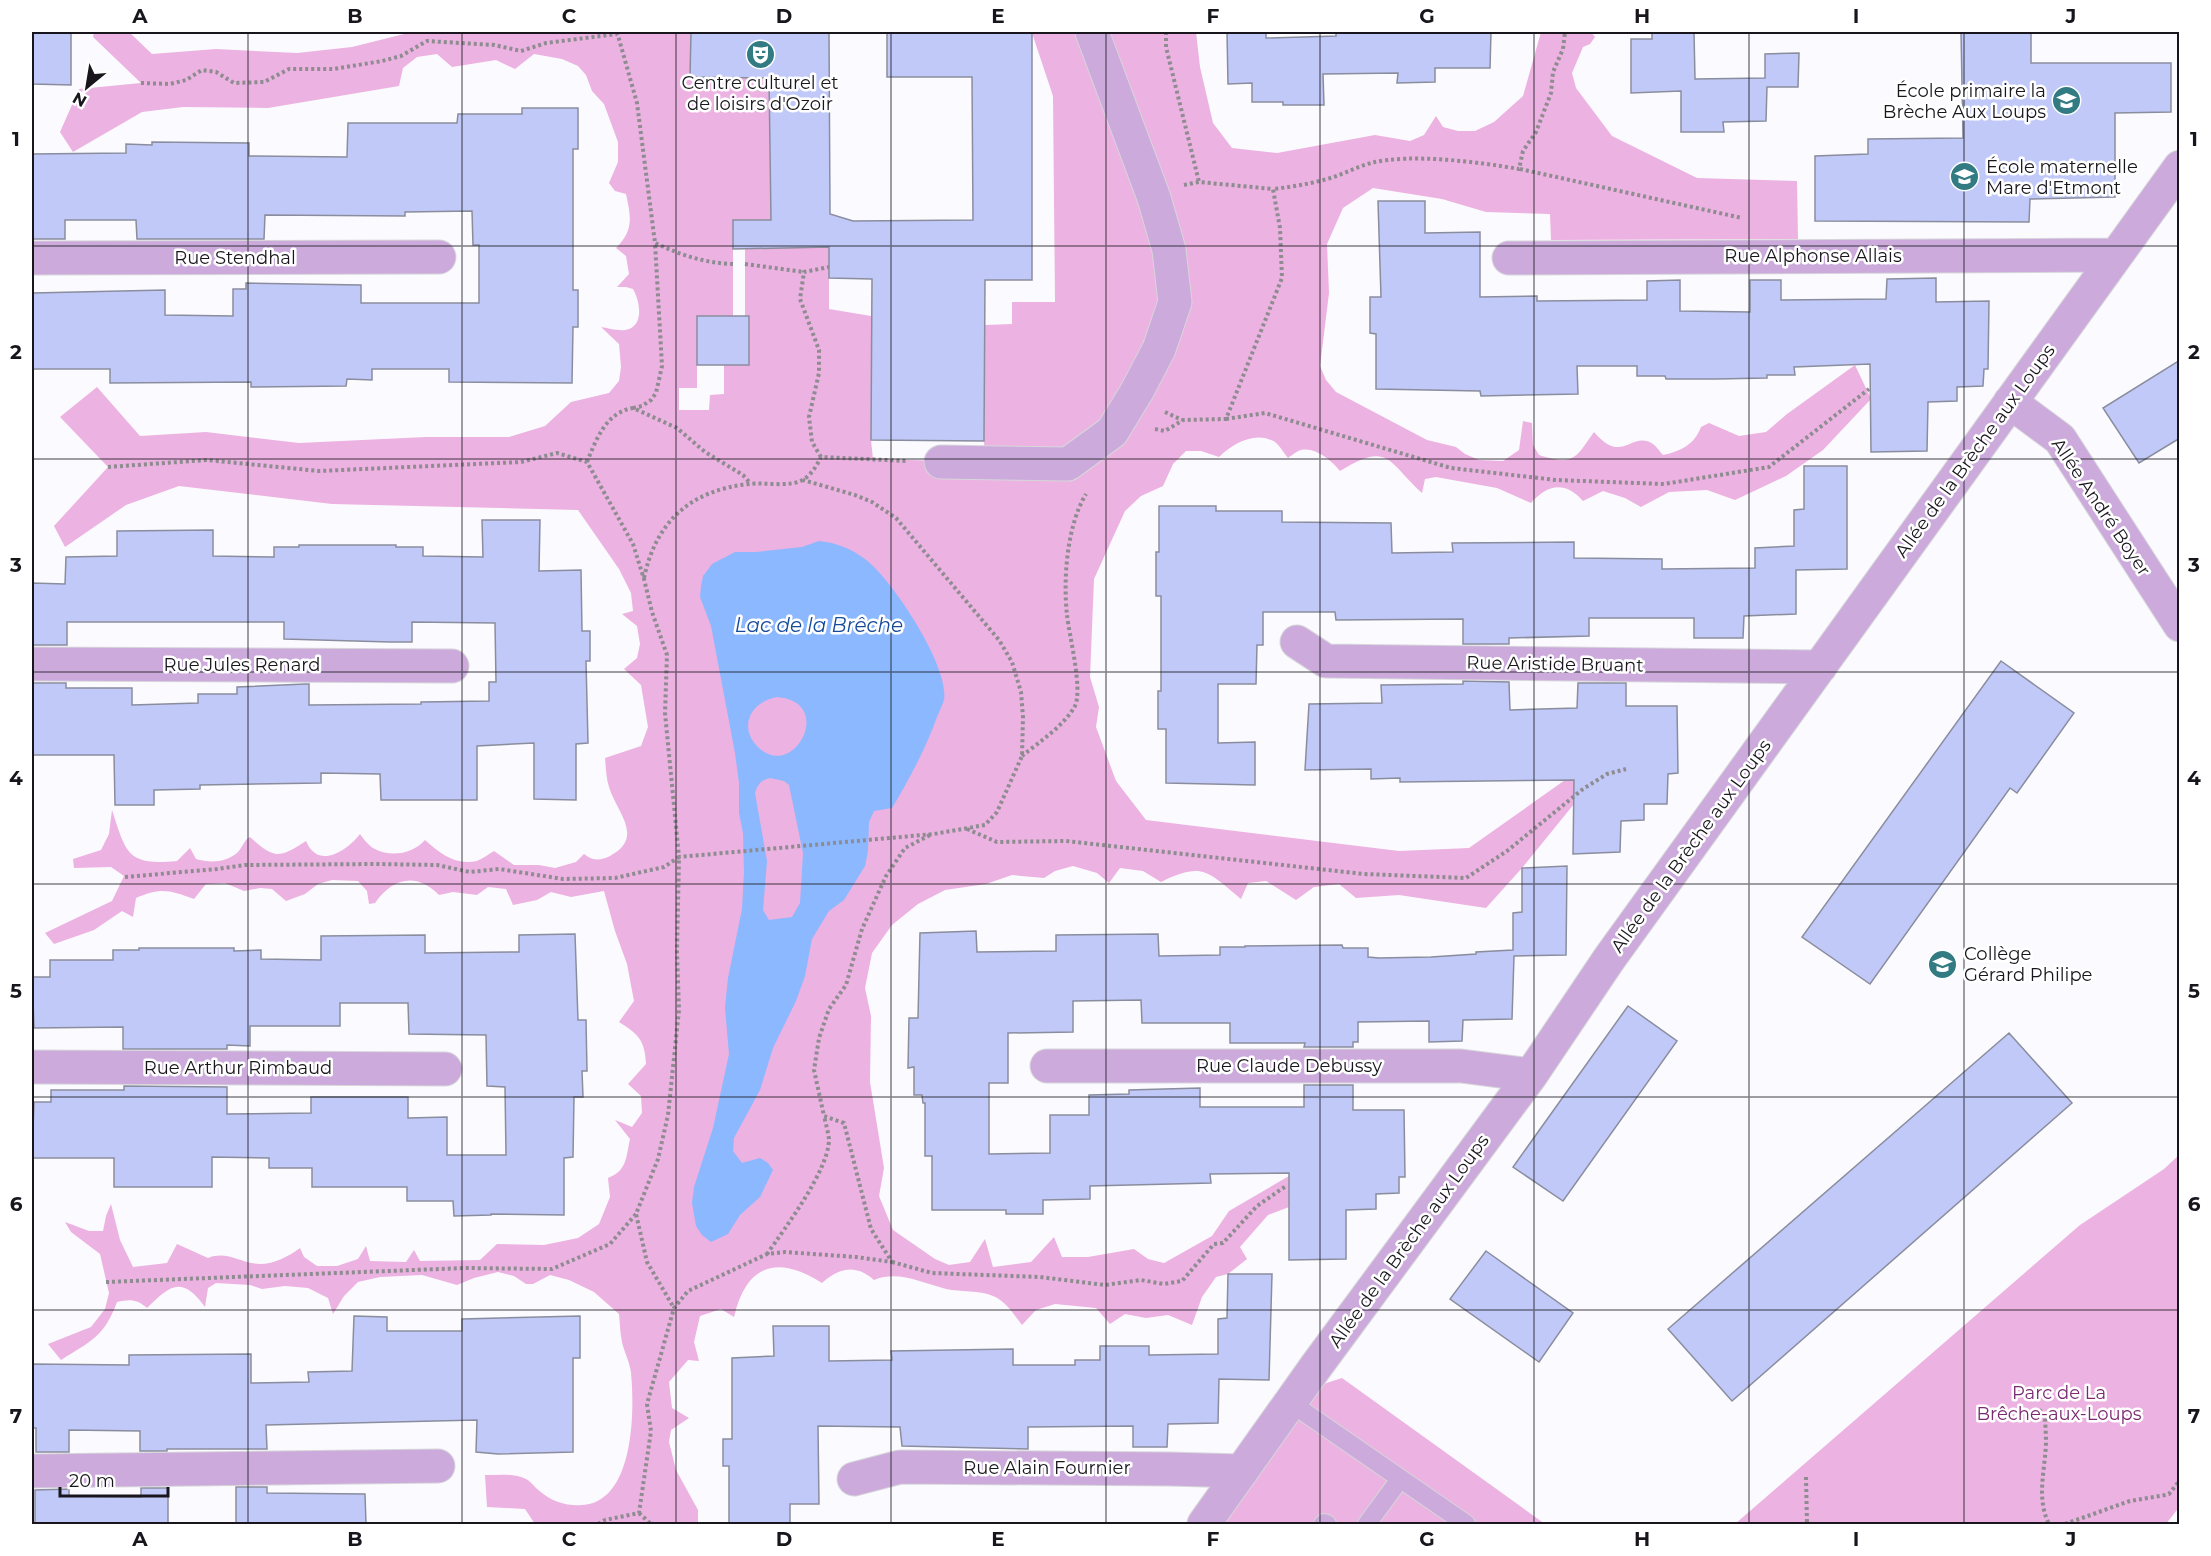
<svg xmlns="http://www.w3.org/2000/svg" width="2211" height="1556" font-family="Montserrat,sans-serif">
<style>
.green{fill:#ecb2e1}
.water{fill:#8bb8fe;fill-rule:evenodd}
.building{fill:#c1c9f9;stroke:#8a8d9e;stroke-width:1.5}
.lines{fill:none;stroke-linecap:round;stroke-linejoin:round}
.lane-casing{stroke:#d7d6da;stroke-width:20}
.street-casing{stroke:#d7d6da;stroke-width:35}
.path{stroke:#8e8c91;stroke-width:4;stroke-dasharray:3 3;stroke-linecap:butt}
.lane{stroke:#ccabdc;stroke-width:18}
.street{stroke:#ccabdc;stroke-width:33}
.grid{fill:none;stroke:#18161c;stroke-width:1.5;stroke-opacity:0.55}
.labels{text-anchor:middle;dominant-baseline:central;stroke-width:5;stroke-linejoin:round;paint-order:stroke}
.poi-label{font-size:18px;fill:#18161c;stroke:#fff;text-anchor:start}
.street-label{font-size:18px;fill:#18161c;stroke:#fff}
.park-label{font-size:18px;fill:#7b2a71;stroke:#fff}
.water-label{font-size:20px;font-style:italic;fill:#164a9b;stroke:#fff}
.neatline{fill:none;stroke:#18161c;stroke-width:2}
.grid-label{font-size:20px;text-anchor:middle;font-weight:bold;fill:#18161c}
</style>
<rect width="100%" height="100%" fill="#fbfafe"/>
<path class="green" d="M94 32H129L152 54 216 49 297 53 352 47 412 32H691L690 77 802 78V221L733 220V316H697V388H679V410H709L710 395 724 394V365H749L745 316V249L829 247V309L871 316V440L873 459 984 462 985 325 1012 324V302H1055L1053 96 1032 33 1037 32H1196L1200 67 1213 123 1232 148 1277 153 1375 135 1410 141 1424 135 1436 116 1443 127 1458 131H1475L1494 122 1523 96 1541 32H1591L1595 37 1590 44 1583 47 1572 73 1576 88 1612 136 1697 178 1797 181 1798 239 1551 240 1550 214 1486 212 1442 199 1373 188 1343 208 1327 244 1329 293 1320 366 1326 380 1336 392 1427 440 1456 447 1465 454 1479 460 1503 461 1519 450 1523 421 1532 423 1533 445 1539 455C1574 466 1575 459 1594 432 1623 466 1631 430 1653 444 1657 447 1660 452 1663 455 1681 451 1694 445 1701 427L1709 423 1739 436 1766 432 1787 414 1855 365 1871 399 1823 450 1786 476 1735 500 1707 490 1669 492 1641 507 1625 498 1603 491 1583 501C1565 481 1548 484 1531 503L1497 488 1436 477 1425 479 1422 493C1387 461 1389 441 1340 471 1332 461 1316 447 1301 450 1297 451 1292 455 1288 458 1283 452 1278 442 1271 440 1253 432 1232 444 1219 457L1201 451H1186L1173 464 1163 486 1141 496 1125 511 1094 579 1090 677 1099 707 1096 727 1116 781 1146 820 1399 851 1469 848 1609 749 1574 804 1522 868 1486 908 1399 895 1356 898 1339 884 1314 887 1296 900 1266 881 1248 883 1241 899C1208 872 1203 861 1161 882L1143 871 1120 868 1109 883 1097 873 1073 866 1055 871 1044 878 1012 875 986 884 945 890 918 904 892 925 872 953 865 988 871 1016 870 1082 884 1168 879 1196 893 1230 935 1259 949 1265 970 1262 985 1239 993 1267 1031 1262 1054 1237 1062 1257H1088L1134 1249 1148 1259 1164 1263 1212 1236 1229 1211 1289 1176V1207L1268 1215 1240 1247 1247 1259 1228 1274 1216 1277 1202 1297 1192 1325 1168 1315 1146 1318 1125 1314 1110 1324 1096 1308 1055 1304 1036 1310 1022 1325C1014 1315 1006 1301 993 1296 979 1290 961 1292 946 1289 922 1283 898 1270 874 1280 856 1264 840 1267 822 1283 777 1254 746 1265 734 1317L721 1309 700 1316 694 1342 699 1361 688 1360 669 1382 672 1408 689 1418 671 1430 669 1442 676 1470 698 1510V1524H535L525 1509 487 1507 485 1475C498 1475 514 1473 526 1479 530 1481 533 1485 536 1488 547 1498 558 1504 573 1505 634 1512 635 1414 631 1373 630 1362 624 1352 622 1342 620 1333 620 1323 619 1314L594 1292 569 1280 550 1275 533 1284H526L514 1276 498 1272 474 1278 457 1285 422 1275 380 1277 358 1282 344 1296 333 1314 328 1298 308 1288 285 1286 262 1289 250 1285 216 1283 208 1288 205 1307C182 1275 170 1285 147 1308 137 1299 130 1299 117 1302 104 1337 91 1341 61 1360L48 1344 91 1327 105 1309 109 1293 100 1254 71 1232 65 1222 89 1231H103L106 1216 111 1204 120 1240 133 1267 167 1263 177 1244 208 1258C227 1250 242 1264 260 1264 275 1264 289 1256 300 1248L304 1257 317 1266H337L358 1259 366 1246 370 1261 406 1262 414 1250 420 1261 480 1260 497 1244 544 1245 578 1238 599 1224 610 1197 608 1178C627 1171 626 1157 630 1139L615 1120 632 1127 642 1113 641 1096 628 1084 646 1064C645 1040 638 1034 619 1022L634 1001 627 964 615 931 604 891 571 897 551 892 537 900 513 905 506 889 488 887 477 895 453 892 439 895C416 872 393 878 375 903L369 904 367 891 358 881 332 880 318 884 305 894 286 901 272 889 260 888 244 891 225 883 206 884 194 899C170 890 160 887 136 898L133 917 122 911 94 930 54 944 45 933 112 901 124 876 111 867 74 868 73 859 101 850 109 834 112 810C126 853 127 866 177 861L190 848 196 859C210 863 226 863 238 852 243 847 243 841 250 837 274 859 278 859 306 841 318 870 347 851 360 834 363 838 368 845 373 848 390 858 413 854 425 840 439 853 456 866 477 861 482 859 489 854 494 851L514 865H539L555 868 576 862 584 854C593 861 600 861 610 856 645 837 617 813 609 787 606 778 606 767 605 758L641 746 648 727 641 685 624 669 637 658 640 644 637 626 622 614 633 611 631 593 619 569 578 510 332 504 179 486 126 505 65 547 54 526 108 467 60 417 97 387 140 436 206 432 299 443 426 437H509L545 426 571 402 609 393 619 381 621 367 619 344 601 327C608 328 618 331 625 330 645 327 640 301 633 289L626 287H617L629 274 626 256 616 248C634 230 631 217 626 194L615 191 609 183 618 162V142L604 104 592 91 586 75 578 66 562 59 534 54 515 69 496 60 452 67 437 54 417 57 403 68 399 86 268 108 183 107 142 112 73 152 60 132 79 89 141 83 93 37Z
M2179 1155 2180 1506 2166 1524H1735L2080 1225 2164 1169Z
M1342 1378 1545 1524H1204L1311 1388Z"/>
<path class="water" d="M819 541C837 543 850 548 865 559 892 579 950 667 944 700 942 706 939 712 937 717 926 748 909 780 892 808L874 811 869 822 868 851 865 866 844 900 829 911 812 939 805 976 796 1001 773 1048 760 1090 734 1138 733 1151 742 1163 760 1158 768 1163 773 1170 760 1197 740 1215 728 1234 711 1242 702 1235 696 1226 692 1203 694 1187 713 1128 729 1054 725 1008 728 978 742 909 744 872 743 833 739 813V783L735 753 711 626 700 597 701 586 703 576 712 564 735 552H756L802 547ZM777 697C838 702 791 785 756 745 738 724 753 701 777 697ZM770 778 784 781 789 785 803 853 800 903 792 917 769 920 763 910 767 861 755 793C758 784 761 780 770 778Z"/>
<path class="building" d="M32 32H71V85L32 84Z
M691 32H829L830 214 853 221 973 220 972 77H887V32L1032 33V280H985L984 441 871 440 872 279 829 278V247L733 249V220H771L769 78 690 77Z
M1227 32H1266V38L1336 36V32H1491L1490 68H1435V82L1397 83 1398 73 1323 74 1324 105H1283V102H1252V83L1228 84Z
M1652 32H1694L1695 79 1765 78V54L1799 53 1798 87H1767L1766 121 1723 122 1724 132H1681V91L1631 93V39H1652Z
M1961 32H2031V63H2171V112L2115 113V197L2030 199 2029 222 1815 221V156L1868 154V139L1963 138Z
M522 108H578V149H573V290H578V327H573L572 383 449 382V369H372V380L347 379 346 386 251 387V382L110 383V369H32L33 293 165 290V315L233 316V289H246V283L361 285V303H479V245H473L472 211 405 212V216L265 215 264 239H137L136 220H65V239H33L32 154 126 153V144L152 145V142L249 143V156L347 157 348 123H457L458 114H522Z
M1378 201H1425V233L1480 232V297L1537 296V301L1647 300V281L1680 280V311L1750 312V280H1781V300L1886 299 1887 279 1936 278V302L1989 301 1988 369H1984L1983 386 1957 387V401L1928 402 1927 451 1871 452 1870 364 1794 367 1795 375H1767V378L1716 379H1666L1665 376H1637V366H1577L1578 394 1481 396 1480 391 1376 389V334L1370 333V297H1381Z
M697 316H749V365H697Z
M2180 360V438L2139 463 2103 408Z
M1804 466H1847V569L1796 570V614L1744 616 1743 638H1694V618H1589V636L1509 638V644H1463V619L1336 620 1335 612H1263V645H1257L1256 684H1218V743L1255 742V785L1166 783V729H1158V691H1161V596H1156V552H1159V506H1216V511H1282V522L1391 523 1392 553 1453 552 1452 543 1574 542V558L1662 559V569L1755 568V548L1794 546V510L1804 509Z
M482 520H540L539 571 581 570 582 631H590V661H586L588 743 576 744V800L534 799V743L477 746V800H381L380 774 321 773V783L200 785V789L154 790V805H115L114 755H32L33 683H66V688H132V705L198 703V694H237V687L305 684H309V705L421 704V702L489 701V682H496L495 623 412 622V642H390L284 639V622H67V645H33V620H32V583L65 584 66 557 117 556V531L213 530V556L274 557V547H299V545H396V547H423V556L483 557Z
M2001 661 2074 713 2017 793 2010 788 1870 984 1802 937Z
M1463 681 1509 682 1510 710 1577 708 1578 683H1626V706H1677L1678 773 1668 774 1667 804H1644V820L1621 821 1620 852 1573 854 1574 780 1400 782V778L1371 779V769L1305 770 1309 704 1382 703 1381 685 1463 684Z
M1567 866 1566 955 1514 956 1512 1019 1463 1020 1462 1041 1429 1042V1021L1358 1022V1042H1353V1047H1304L1305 1043H1230V1023H1142L1141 1000 1073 1001V1032L1008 1033V1083H989V1154L1050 1153V1115H1089V1095L1129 1094V1090L1200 1088V1107H1304V1085H1353V1110H1404L1405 1177H1399V1193L1376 1194V1209L1346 1210V1259L1289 1260V1173L1210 1174 1211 1183 1090 1186V1199L1043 1200V1214H1006V1210H932V1156H925V1103H923L922 1095H914V1067L908 1068 909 1018H918L920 933 976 931 977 952 1056 951V935L1158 934 1159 956 1220 955V947H1245V946L1342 945 1343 948H1368V957L1379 958 1431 957 1476 954V952L1513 950V913L1522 912V868Z
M575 934 578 1020H586L587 1071H582L583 1097H574L573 1157 564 1158V1215L491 1214V1215L454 1216 453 1201H407V1187H312V1168H269V1158L212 1157V1187H114V1158H32L34 1102H51V1090H124V1086L227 1087V1114L311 1113V1097H408V1118L447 1117V1155H506L505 1087 487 1086 486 1035 409 1034 408 1003H340V1026H250V1046L227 1045V1049H123V1027L34 1028 32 977H50V960H113V950H139V948H234V951L261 950V959L321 960V936L425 935V953L519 952V935Z
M1628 1006 1677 1041 1563 1201 1513 1167Z
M2009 1033 2072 1103 1732 1401 1668 1329Z
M1486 1251 1573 1313 1539 1362 1450 1299Z
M1228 1274H1272L1269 1380 1219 1379 1218 1423 1168 1424 1167 1447H1133V1426L1028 1427V1449L902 1446 900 1427 818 1426 819 1504H790V1524H729V1466H723V1439H732V1358L774 1356 773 1326H829V1361L892 1360 891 1351 1013 1349V1365H1075V1360H1100V1346H1149V1355L1218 1354V1319L1227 1318Z
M354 1316 387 1317V1331H462V1319L580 1316V1358H573V1452L498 1454 476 1452 477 1420 266 1425 267 1449H167V1451H140V1431L69 1430V1452H36V1428H32V1364L129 1365V1355L251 1354V1383L309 1382 308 1372 352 1371Z
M236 1487H267V1493L365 1494 366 1524H236Z
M141 1488H168V1524H35V1490L69 1489V1496L141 1497Z"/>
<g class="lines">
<defs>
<path id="lane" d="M1291 1403 1466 1524
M1323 1524 1324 1523 1327 1524
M1367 1524 1400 1479"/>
<path id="street" d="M32 258 439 257
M1509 258 2116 255
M2010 402 2060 439 2180 625
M941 462 1068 464 1112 432 1137 391 1159 349 1175 302 1169 250 1154 198 1092 32
M1297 642 1326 661 1820 667
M32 664 452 666
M1047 1066H1461L1531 1075
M32 1067 445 1069
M32 1471 438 1466
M854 1479 900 1467 1168 1469 1242 1471
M1204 1524 1317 1365 1531 1075 1609 959 2180 167"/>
</defs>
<use href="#lane" class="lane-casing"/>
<use href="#street" class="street-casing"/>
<path class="path" d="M617 32 637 103 655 243
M1166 32V47L1199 182
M141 83 170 84 186 80 202 70 216 72 234 83 264 82 289 69H334L382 61 401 56 427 41 494 45 521 51 546 43 617 34
M1520 169 1742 218
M1184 185 1199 182 1273 189
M745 264 804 272
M633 408 642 406 651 400 656 393 662 366 655 243C681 255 704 263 733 264
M1165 412 1182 420
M1226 419 1265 413 1451 468 1556 480 1664 484 1769 467 1869 389
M1155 429 1165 431 1183 420 1226 419 1282 278 1280 228 1273 189C1291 187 1309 184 1327 179 1342 175 1356 167 1371 163 1410 153 1479 162 1519 169L1523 151 1536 132 1551 93 1553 72 1563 49 1565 32
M821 457 812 442 809 417 819 373V350L800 299 804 272 829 267
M587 462C596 440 606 412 633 408L677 428 705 452 743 475 750 483
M108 467 207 460 319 471 521 462 557 453 587 462 633 544 644 579 652 612 667 655 665 713 679 857 934 834 985 825 997 812 1022 756 1023 717 1021 692 1012 662 999 640 896 518 872 502 855 495 803 480
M644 578C656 521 691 490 749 484 764 482 791 488 804 479 812 474 817 465 821 457L907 461
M1022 756C1039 742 1064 726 1075 706 1083 689 1069 635 1067 615 1063 579 1067 525 1086 494
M967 829 997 842 1066 841 1364 874 1466 878 1507 851 1583 789 1607 774 1626 769
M125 877 217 869 245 865 375 864 437 865 470 872 499 869 563 879 615 878 664 867 679 857 677 952 679 1010 668 1115 658 1159 636 1214 647 1262 674 1308
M767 1254C785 1228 829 1170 829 1139 828 1132 826 1124 824 1116
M892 1262 932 1273 1040 1277 1105 1285 1141 1280 1164 1284 1182 1281 1214 1244 1223 1243 1257 1206 1286 1186
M106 1282 465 1268 552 1269 610 1244 636 1214
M2039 1410 2045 1414C2045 1423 2046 1433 2046 1443 2045 1471 2036 1498 2049 1524
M1806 1477 1807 1524
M639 1513 651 1524
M598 1524 605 1520 639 1513 651 1431 647 1404 674 1308 688 1291 767 1254 785 1252 856 1257 892 1262 871 1229 844 1123 824 1116 814 1070 819 1038 829 1009 846 985 862 929 886 876 905 848 930 835
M2065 1524 2130 1501 2165 1495 2169 1494 2180 1480"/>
<use href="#lane" class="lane"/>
<use href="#street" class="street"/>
</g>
<path class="grid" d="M248 32V1524M462 32V1524M676 32V1524M891 32V1524M1106 32V1524M1320 32V1524M1534 32V1524M1749 32V1524M1964 32V1524M32 246H2180M32 459H2180M32 672H2180M32 884H2180M32 1097H2180M32 1310H2180"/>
<defs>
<symbol id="theatre-disc" viewBox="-11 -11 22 22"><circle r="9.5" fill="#327b82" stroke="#fff"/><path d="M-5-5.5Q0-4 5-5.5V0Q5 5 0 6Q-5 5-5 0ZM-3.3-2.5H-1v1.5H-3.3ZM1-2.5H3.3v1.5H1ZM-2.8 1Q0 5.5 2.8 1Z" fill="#fff"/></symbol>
<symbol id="school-disc" viewBox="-11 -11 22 22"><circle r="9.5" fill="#327b82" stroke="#fff"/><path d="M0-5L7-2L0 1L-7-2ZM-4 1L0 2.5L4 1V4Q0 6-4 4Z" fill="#fff"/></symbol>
</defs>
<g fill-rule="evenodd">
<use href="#theatre-disc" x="744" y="38" width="33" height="33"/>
<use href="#school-disc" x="2050" y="84" width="33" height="33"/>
<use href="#school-disc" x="1948" y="160" width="33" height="33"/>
<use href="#school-disc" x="1926" y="948" width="33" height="33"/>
</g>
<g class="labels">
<g class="poi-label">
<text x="760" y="83" text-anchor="middle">Centre culturel et<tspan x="760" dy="21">de loisirs d'Ozoir</tspan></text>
<text x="2046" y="91" text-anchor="end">École primaire la<tspan x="2046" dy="21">Brèche Aux Loups</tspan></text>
<text x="1986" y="167">École maternelle<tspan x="1986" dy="21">Mare d'Etmont</tspan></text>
<text x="1964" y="954">Collège<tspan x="1964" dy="21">Gérard Philipe</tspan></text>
</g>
<g class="street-label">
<text x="1813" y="256">Rue Alphonse Allais</text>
<text x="235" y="258">Rue Stendhal</text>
<text transform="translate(1975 451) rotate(-54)">Allée de la Brèche aux Loups</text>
<text transform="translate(2101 507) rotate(56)">Allée André Boyer</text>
<text transform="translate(1555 664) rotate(1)">Rue Aristide Bruant</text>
<text x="242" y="665">Rue Jules Renard</text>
<text transform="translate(1691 846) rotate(-54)">Allée de la Brèche aux Loups</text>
<text x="1289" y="1066">Rue Claude Debussy</text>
<text x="238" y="1068">Rue Arthur Rimbaud</text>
<text transform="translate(1409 1241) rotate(-54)">Allée de la Brèche aux Loups</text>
<text x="1047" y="1468">Rue Alain Fournier</text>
</g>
<g class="park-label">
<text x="2059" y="1393">Parc de La<tspan x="2059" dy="21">Brêche-aux-Loups</tspan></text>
</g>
<g class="water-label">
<text x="819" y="625">Lac de la Brêche</text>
</g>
</g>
<rect width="2211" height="1556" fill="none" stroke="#ffffff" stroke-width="66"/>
<g transform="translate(87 87) rotate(210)" stroke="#ffffff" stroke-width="4.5" paint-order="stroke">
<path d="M0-4.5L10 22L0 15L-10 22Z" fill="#18161c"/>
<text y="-9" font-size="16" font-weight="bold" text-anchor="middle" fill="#18161c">N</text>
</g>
<path d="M60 1487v9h108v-9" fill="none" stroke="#18161c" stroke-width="3"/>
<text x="69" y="1487" font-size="18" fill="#18161c" stroke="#ffffff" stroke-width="4.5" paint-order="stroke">20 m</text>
<rect x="33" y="33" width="2145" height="1490" class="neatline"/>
<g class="grid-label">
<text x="140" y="23">A</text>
<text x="355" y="23">B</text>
<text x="569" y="23">C</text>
<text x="784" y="23">D</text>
<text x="998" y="23">E</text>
<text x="1213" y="23">F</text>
<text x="1427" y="23">G</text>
<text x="1642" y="23">H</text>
<text x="1856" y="23">I</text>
<text x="2071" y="23">J</text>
<text x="16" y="146">1</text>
<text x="2194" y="146">1</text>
<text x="16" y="359">2</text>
<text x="2194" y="359">2</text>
<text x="16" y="572">3</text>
<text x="2194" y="572">3</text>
<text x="16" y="785">4</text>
<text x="2194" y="785">4</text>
<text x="16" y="998">5</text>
<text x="2194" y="998">5</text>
<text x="16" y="1211">6</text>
<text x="2194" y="1211">6</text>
<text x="16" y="1423">7</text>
<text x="2194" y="1423">7</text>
<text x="140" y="1546">A</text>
<text x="355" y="1546">B</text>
<text x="569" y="1546">C</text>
<text x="784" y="1546">D</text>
<text x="998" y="1546">E</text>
<text x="1213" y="1546">F</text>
<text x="1427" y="1546">G</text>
<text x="1642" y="1546">H</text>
<text x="1856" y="1546">I</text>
<text x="2071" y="1546">J</text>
</g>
</svg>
